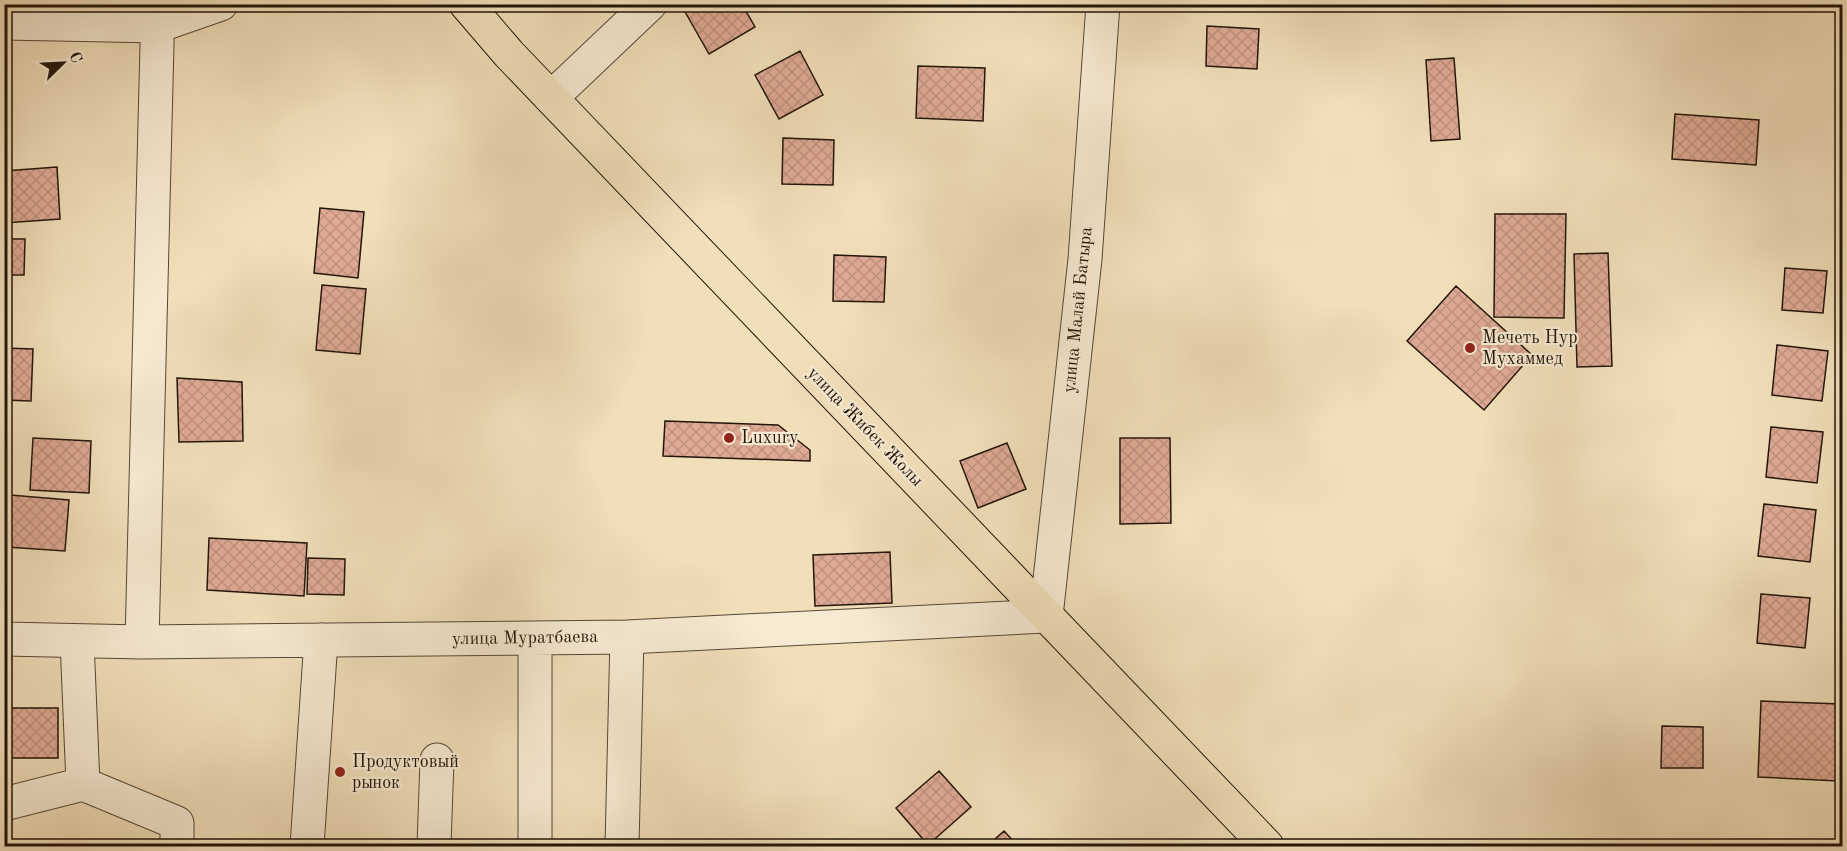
<svg xmlns="http://www.w3.org/2000/svg" width="1847" height="851" font-family="'Old Standard TT',serif">
<style>
.building{fill:url(#building-cross-hatch);stroke:#221609;stroke-width:1.5}
.lines{fill:none;stroke-linecap:round;stroke-linejoin:round}
.minor-casing{stroke:#564835;stroke-width:35}
.major-casing{stroke:#221609;stroke-width:35}
.minor{stroke:#f6ead2;stroke-width:33}
.major{stroke:#f1dfba;stroke-width:33}
.poi-dot{fill:#8f2418;stroke:#f6ead2;stroke-width:2}
.labels{text-anchor:middle;dominant-baseline:central;stroke-width:4.5;stroke-linejoin:round;paint-order:stroke}
.street-label{font-size:18px;fill:#221609;stroke:#f6ead2}
.poi-label{font-size:18px;fill:#221609;stroke:#f6ead2;text-anchor:start}
</style>
<defs>
<pattern id="building-cross-hatch" width="8" height="8" patternUnits="userSpaceOnUse" patternTransform="scale(1.5)"><rect width="8" height="8" fill="#dfaa95"/><path d="M0 0l8 8M0 8l8-8" fill="none" stroke="#bf927f"/></pattern>
</defs>
<rect width="100%" height="100%" fill="#f1dfba"/>
<filter id="stains"><feTurbulence type="fractalNoise" baseFrequency=".00333" numOctaves="4"/><feColorMatrix values="0 0 0 0 .2 0 0 0 0 .09 0 0 0 0 .02 0 0 0 .5 -.17"/></filter>
<radialGradient id="worn" r=".72"><stop offset=".6" stop-color="#630" stop-opacity="0"/><stop offset="1" stop-color="#630" stop-opacity=".3"/></radialGradient>
<path class="building" d="M694 4H742L755 27 709 54 684 10Z
M1207 26 1259 29 1257 69 1206 66Z
M800 51 823 95 779 119 755 75Z
M1454 58 1460 139 1431 141 1426 60Z
M918 66 985 68 983 121 916 118Z
M4 75 8 126 4 127Z
M1675 114 1759 120 1756 165 1672 159Z
M783 138 834 140 833 185 782 184Z
M57 167 60 219 4 223V171Z
M320 208 364 212 358 278 314 273Z
M1495 214H1566L1564 318 1494 317Z
M4 239H25L24 275H4Z
M1608 253 1612 366 1577 367 1574 254Z
M834 255 886 257 884 302 833 301Z
M1785 268 1827 271 1823 313 1782 310Z
M322 285 366 289 360 354 316 350Z
M1456 286 1532 355 1484 410 1407 341Z
M1777 345 1828 351 1822 401 1772 395Z
M4 348 33 349 31 401 4 400Z
M177 378 242 382 243 441 179 442Z
M665 421 778 425 810 450V461L663 456Z
M1771 427 1823 432 1817 483 1766 477Z
M33 438 91 441 89 493 30 490Z
M1120 438H1170L1171 523 1120 524Z
M1007 443 1026 489 978 508 960 461Z
M10 495 69 500 65 551 7 547Z
M1764 504 1816 510 1810 562 1758 556Z
M209 538 307 543 304 596 207 590Z
M890 552 892 603 815 606 813 555Z
M308 558 345 559 344 595 307 594Z
M1761 594 1810 598 1805 648 1757 643Z
M1761 701 1841 704 1838 781 1758 777Z
M4 708H58V758H4Z
M1662 726 1703 727V768H1661Z
M939 771 971 807 928 845 896 808Z
M1004 831 1018 846H987Z"/>
<g class="lines">
<defs>
<path id="minor" d="M4 23 158 26 221 4
M551 98 650 4
M535 638V846
M4 639 142 642 627 637 1046 616 1085 259 1103 4
M142 642 158 4
M83 784 177 823V846
M4 804 83 784 77 641
M307 846 321 640
M434 846 437 760
M622 846 627 637"/>
<path id="major" d="M466 4 509 54 1267 846"/>
</defs>
<use href="#minor" class="minor-casing"/>
<use href="#major" class="major-casing"/>
<use href="#minor" class="minor"/>
<use href="#major" class="major"/>
</g>
<g class="poi-dot">
<circle cx="1470" cy="348" r="6"/>
<circle cx="729" cy="438" r="6"/>
<circle cx="340" cy="772" r="6"/>
</g>
<g class="labels">
<g class="street-label">
<text transform="translate(1078 310) rotate(-84)">улица Малай Батыра</text>
<text transform="translate(865 427) rotate(46)">улица Жибек Жолы</text>
<text transform="translate(525 638) rotate(-1)">улица Муратбаева</text>
</g>
<g class="poi-label">
<text x="1482" y="338">Мечеть Нур<tspan x="1482" dy="21">Мухаммед</tspan></text>
<text x="741" y="438">Luxury</text>
<text x="352" y="762">Продуктовый<tspan x="352" dy="21">рынок</tspan></text>
</g>
</g>
<rect width="1847" height="851" fill="none" stroke="#f1dfba" stroke-width="24"/>
<rect x="6" y="6" width="1835" height="839" fill="none" stroke="#221609" stroke-width="3"/>
<rect x="12" y="12" width="1823" height="827" fill="none" stroke="#221609" stroke-width="1.5"/>
<g transform="translate(63 63) rotate(66)" stroke="#f6ead2" stroke-width="4.5" paint-order="stroke">
<path d="M0-4.5L10 22L0 15L-10 22Z" fill="#221609"/>
<text y="-9" font-size="16" font-weight="bold" text-anchor="middle" fill="#221609">С</text>
</g>
<rect width="100%" height="100%" filter="url(#stains)"/>
<rect width="100%" height="100%" fill="url(#worn)"/>
</svg>
